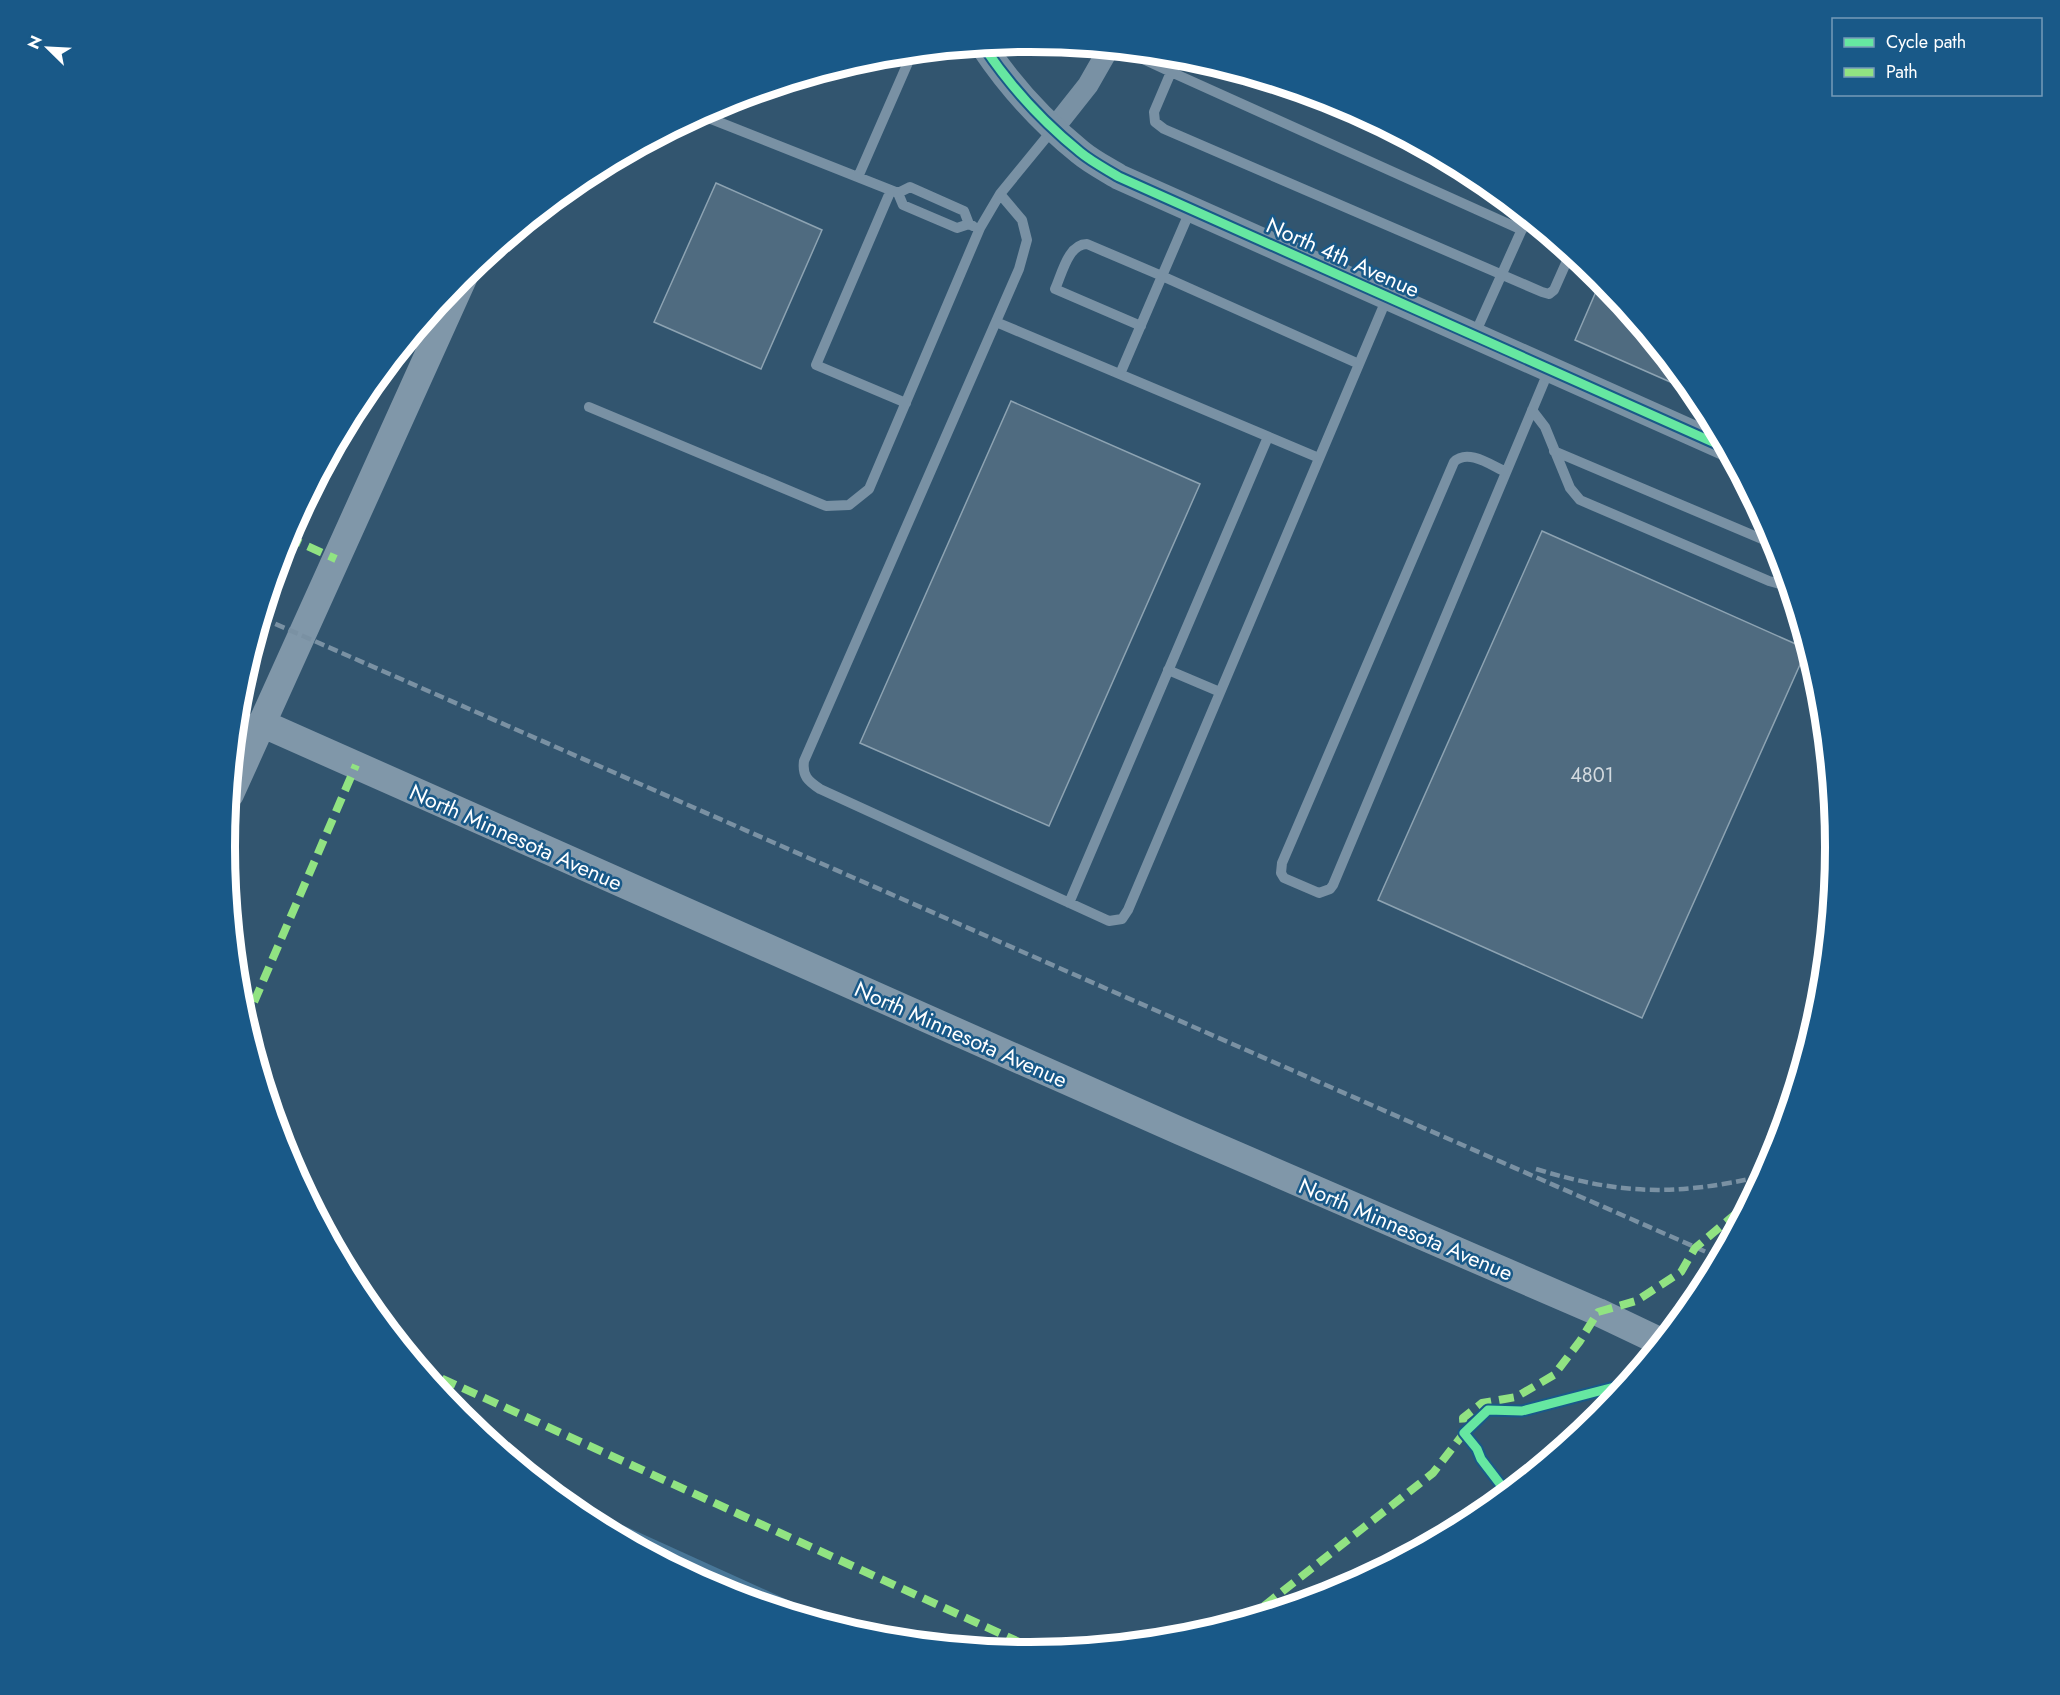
<svg xmlns="http://www.w3.org/2000/svg" width="2060" height="1695" font-family="Jost,sans-serif">
<style>
.water{fill:#497798}
.building{fill:#4f6b80;stroke:#8da3b2;stroke-width:1.5}
.lines{fill:none;stroke-linecap:round;stroke-linejoin:round}
.service{stroke:#7991a4;stroke-width:10}
.minor{stroke:#7991a4;stroke-width:21}
.tertiary{stroke:#7991a4;stroke-width:26}
.secondary{stroke:#8097a9;stroke-width:28}
.rail{stroke:#7a91a3;stroke-width:4.5;stroke-dasharray:10 4.5;stroke-linecap:butt}
.quiet{stroke:#91e382;stroke-width:8;stroke-dasharray:15 8;stroke-linecap:butt}
.cycleway-casing{stroke:#195988;stroke-width:13}
.cycleway{stroke:#66e7a1;stroke-width:9}
.labels{text-anchor:middle;dominant-baseline:central;stroke-width:5;stroke-linejoin:round;paint-order:stroke}
.number-label{font-size:20px;fill:#d3dadf}
.street-label{font-size:22px;fill:#fff;stroke:#195988}
.rim{fill:none;stroke:#fff;stroke-width:8}
</style>
<rect width="100%" height="100%" fill="#32556f"/>
<path class="water" d="M552 1493 865 1635 721 1592 582 1517Z"/>
<path class="building" d="M716 183 822 230 761 369 654 322Z
M1601 280 1621 304 1693 392 1575 340Z
M1011 401 1200 484 1049 826 860 743Z
M1542 531 1807 649 1642 1018 1378 900Z"/>
<g class="lines">
<path class="service" d="M1128 52 1171 72 1154 112 1155 122 1164 129 1542 292 1549 294 1554 290 1570 254
M1171 72 1522 230
M701 115 898 193 910 187 964 211 969 224
M858 177 910 58 907 54
M891 190 816 365 906 403
M898 193 903 205 957 228 969 224 973 226
M1000 194 1022 220 1027 240 1019 269 804 761C802 776 808 781 820 789L1109 921 1122 919 1128 910 1387 298
M1190 211 1162 276 1359 364
M996 322 1319 458
M1474 336 1527 218
M1120 374 1162 276 1087 244C1068 244 1062 274 1055 289L1141 326
M589 407 826 506 849 505 869 489 980 228 1000 194 1054 128
M1532 410 1545 427 1570 488 1580 500 1769 581 1780 584 1787 583
M1554 451 1776 545
M1506 472C1492 466 1468 448 1454 462L1282 863 1281 873 1284 878 1319 893 1330 889 1333 885 1549 370
M1168 670 1220 692
M1069 903 1268 437"/>
<path class="minor" d="M1054 128 1088 85 1108 50"/>
<path class="tertiary" d="M984 47C1010 86 1043 122 1080 152 1092 162 1106 169 1119 177L1726 448"/>
<path class="secondary" d="M261 723 1180 1131 1598 1312 1661 1342
M230 794 465 274"/>
<path class="rail" d="M262 618 1720 1258
M1536 1169C1621 1195 1676 1196 1763 1176"/>
<path class="quiet" d="M287 537 336 559
M245 1023 356 765
M421 1369 1041 1652
M1246 1620 1433 1473 1464 1433 1463 1418 1482 1403 1516 1397 1554 1375 1580 1341 1598 1312 1636 1301 1681 1272 1695 1248 1738 1212 1745 1211"/>
<defs>
<path id="cycleway" d="M984 47C1010 86 1043 122 1080 152 1092 162 1106 169 1119 177L1726 448
M1507 1493 1481 1459 1477 1449 1464 1433 1488 1410 1522 1411 1626 1384"/>
</defs>
<use href="#cycleway" class="cycleway-casing"/>
<use href="#cycleway" class="cycleway"/>
</g>
<g class="labels">
<g class="number-label">
<text x="1592" y="775">4801</text>
</g>
<g class="street-label">
<text transform="translate(1343 257) rotate(24)">North 4th Avenue</text>
<text transform="translate(516 837) rotate(24)">North Minnesota Avenue</text>
<text transform="translate(961 1034) rotate(24)">North Minnesota Avenue</text>
<text transform="translate(1406 1229) rotate(23)">North Minnesota Avenue</text>
</g>
</g>
<path d="M0 0H2060V1695H0ZM235 847a795 795 0 1 1 1590 0a795 795 0 1 1-1590 0Z" fill="#195988" fill-rule="evenodd"/>
<path class="rim" d="M235 847a795 795 0 1 1 1590 0a795 795 0 1 1-1590 0Z"/>
<rect x="1832" y="18" width="210" height="78" fill="#195988" stroke="#759bb8" stroke-width="1.5"/>
<rect x="1844" y="38" width="30" height="9" fill="#66e7a1" stroke="#759bb8" stroke-width="1.5"/>
<text x="1886" y="48" font-size="18" fill="#ffffff">Cycle path</text>
<rect x="1844" y="68" width="30" height="9" fill="#91e382" stroke="#759bb8" stroke-width="1.5"/>
<text x="1886" y="78" font-size="18" fill="#ffffff">Path</text>
<g transform="translate(48 48) rotate(294)" stroke="#195988" stroke-width="4.5" paint-order="stroke">
<path d="M0-4.5L10 22L0 15L-10 22Z" fill="#ffffff"/>
<text y="-9" font-size="16" font-weight="bold" text-anchor="middle" fill="#ffffff">N</text>
</g>
</svg>
